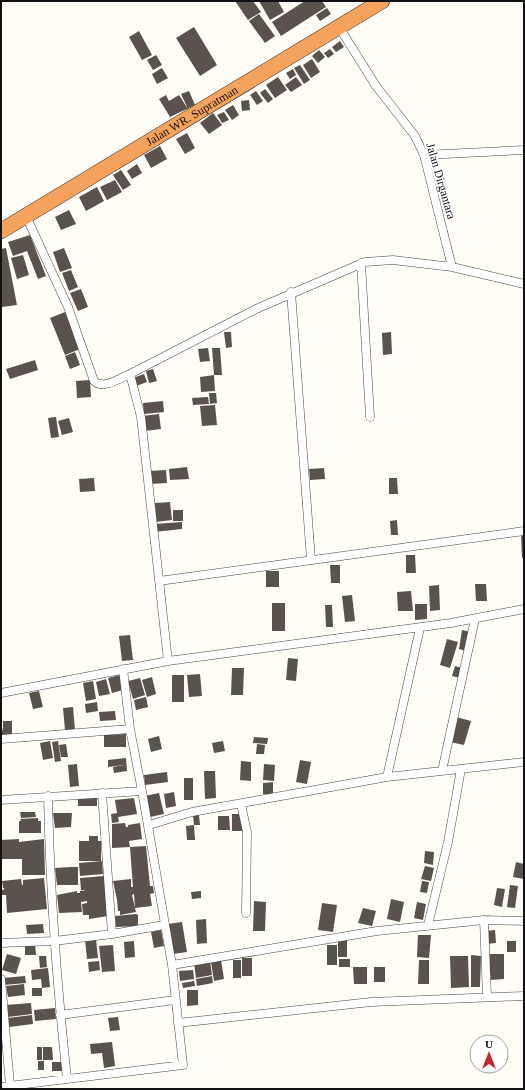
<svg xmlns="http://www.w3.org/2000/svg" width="525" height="1090" font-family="'Times New Roman',serif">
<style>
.building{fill:#5a524d}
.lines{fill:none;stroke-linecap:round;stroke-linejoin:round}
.street-casing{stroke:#444;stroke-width:9}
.highway-casing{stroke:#222;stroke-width:16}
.street{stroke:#fff;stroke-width:8}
.highway{stroke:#f5a25d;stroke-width:15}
.labels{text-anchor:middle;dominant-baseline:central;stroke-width:4;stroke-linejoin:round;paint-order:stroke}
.street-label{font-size:12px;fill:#111;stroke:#fff}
</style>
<rect width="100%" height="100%" fill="#fffdf5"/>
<path class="building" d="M235 1H253L261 12 248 20Z
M259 1H278L284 12 270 20Z
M305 1H322L326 7 281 36 272 22Z
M327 8 331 14 320 21 316 15Z
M259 14 275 36 265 43 249 21Z
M194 27 217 65 200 76 176 38Z
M139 31 152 55 142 60 129 37Z
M340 41 344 47 336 52 332 47Z
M330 49 334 54 328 58 324 53Z
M319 50 325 57 318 63 312 56Z
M156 55 162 65 153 70 147 60Z
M312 59 320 72 311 78 303 65Z
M300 65 310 80 304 84 294 68Z
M162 68 168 78 157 84 152 74Z
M293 69 296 75 290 79 286 73Z
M278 77 287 90 275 98 266 85Z
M296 77 302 85 291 92 285 85Z
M265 89 273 99 268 103 260 93Z
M189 91 195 105 170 117 159 99 166 95 169 101 179 95 188 109 181 94Z
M256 91 263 101 257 105 250 95Z
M249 100 250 110 242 111 241 101Z
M233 105 239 115 232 120 225 110Z
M224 112 229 120 222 123 217 115Z
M213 113 222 125 209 134 200 123Z
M187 133 195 148 185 154 176 139Z
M160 146 167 159 151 168 144 155Z
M137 164 142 173 132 179 127 171Z
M121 170 131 185 123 190 113 175Z
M115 180 122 192 107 200 100 187Z
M97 187 104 201 86 211 79 197Z
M69 210 76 224 61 230 55 217Z
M30 235 46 276 38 279 27 251 13 256 8 242Z
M6 248 17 305 2 307 1 249Z
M64 248 72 268 60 272 53 252Z
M23 255 29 275 17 279 11 258Z
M71 270 78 287 69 291 62 273Z
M81 289 88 307 78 311 70 293Z
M65 312 80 349 65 355 50 318Z
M224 332H231L232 347 226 348Z
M391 332 392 354 383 355 382 333Z
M208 348 210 361 200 362 198 349Z
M212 348H220L222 375H214Z
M75 352 80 365 70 369 65 356Z
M35 360 38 370 10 379 6 369Z
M153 369 157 381 149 383 146 371Z
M144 374 147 382 136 386 133 378Z
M214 375 215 391 201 392 200 377Z
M90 380 91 397 77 398 76 381Z
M209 393H216L217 403 210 404Z
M208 397 209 404 193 405 192 398Z
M163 401 164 412 144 414 143 403Z
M215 405 217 425 202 426 200 406Z
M159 414 161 429 145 431 142 416Z
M56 417 59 437 51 438 48 418Z
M69 418 73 432 62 435 58 421Z
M187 467 189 479 170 480 169 469Z
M324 468 325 479 310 480 309 469Z
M166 470 167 483 150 484 149 471Z
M94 478 95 491 80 492 79 479Z
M389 478H397L398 494H389Z
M170 502 172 520 156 522 155 503Z
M173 510H183V521H173Z
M397 520 398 535H391L390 521Z
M182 522V529L154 532V524Z
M521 535H524V558H522Z
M406 555H415L416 573H406Z
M330 565H340V583H331Z
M266 571H279V587H266Z
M475 584H486L487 601H476Z
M439 585 440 610 430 611 429 586Z
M411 591 413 611H398L397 592Z
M352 595 355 621 345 622 342 596Z
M272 603H285V631H272Z
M415 604H427V619L415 620Z
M325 605H332L333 627H326Z
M462 630 471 632 467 651 459 649Z
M130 635 133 660 122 661 119 636Z
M447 639 458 642 450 668 440 665Z
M288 658 298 659 296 681 286 680Z
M455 666 462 668 460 678 452 676Z
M232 668H244L243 695H231Z
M200 674 202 696 189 697 187 675Z
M120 675 123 690 112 693 108 678Z
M172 675H184V702H172Z
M152 677 156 694 147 697 142 680Z
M140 678 145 695 133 699 128 681Z
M106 679 110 694 99 696 96 682Z
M93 681 96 699 86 701 83 683Z
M39 691 43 707 33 709 29 693Z
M146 697 148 707 136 710 134 700Z
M97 702 98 711 86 713 85 704Z
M73 707 75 730H65L63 708Z
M115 711 116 720 100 721 99 712Z
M456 717 471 721 464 745 450 742Z
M3 721H12V735H1V723L3 732Z
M126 734V747H104V735Z
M159 736 162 749 151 752 148 739Z
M254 737 268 738 267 744 253 743Z
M50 741 53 758 43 760 40 743Z
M58 741 61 761 55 762 52 742Z
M223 741 225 751 214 753 212 743Z
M66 744 68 757H61L59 745Z
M257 744 265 745 264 754H256Z
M126 758 127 771 114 773 113 767 124 765 108 767V760Z
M300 760 311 762 307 784 296 782Z
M241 761 251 762V781L240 780Z
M77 764 79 786 70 787 68 765Z
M264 764 275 765 274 781 263 780Z
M204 771H215L216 798 205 799Z
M167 772 168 782 145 785 144 775Z
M184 778H193V800H184Z
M273 782V794H263V783Z
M174 792 176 806 166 808 164 794Z
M159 793 164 814 150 817 145 796Z
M78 797H97V806H78Z
M134 798 137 814 118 817 119 822 112 823 111 814 117 813 115 800Z
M20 812H35L36 817 21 818Z
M53 813H72L71 827 55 828Z
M232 814H242V831H232Z
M193 815H199L200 825H194Z
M218 816H229L230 830H218Z
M38 818V821H41V833H19V821H21L20 819Z
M125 823 126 827H128V825L140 823 142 839 129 841 130 847 112 848V824Z
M194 825 195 840H187L186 826Z
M89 836H98V841H101V861H79V841H89Z
M19 839V842L44 839 45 875H22V859H1V840Z
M146 846 150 886H153L154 893 150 894 152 906 135 908 134 894 132 895 135 908 136 912 120 915V911H118L117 900 113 881 131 879V887H133L130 847Z
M425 851 434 852 433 865 424 863Z
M102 861 103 874 80 876 79 863Z
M516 862 524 864V879L513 877Z
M425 866 434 868 431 881 421 879Z
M70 867H78V885H57L55 868Z
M104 876 108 916 89 919V915H83L82 904 87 903V901L81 902 82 912 59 913 57 895 77 891V893H80V891H86L81 890 80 878Z
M44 878 47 909 7 913 6 895H2V890L5 889 3 888 2 881 21 879 22 885H23V880Z
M422 881 429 882 427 893 420 892Z
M510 885 518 886 515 908 507 907Z
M497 888 505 889 502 907 494 905Z
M201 891V898L192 899 191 892Z
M391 899 404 902 400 922 387 919Z
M254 901 266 902 265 931H253Z
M417 902 426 904 423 920 414 918Z
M322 903 337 905 333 932 318 930Z
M363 908 376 911 372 926 358 923Z
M136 914 138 915V926L116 927 115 916Z
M206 919 207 943 197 944 196 920Z
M182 922 187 952 173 954 168 924Z
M43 924 44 933 27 934 26 925Z
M161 930 164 946 154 948 151 932Z
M495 930 496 943 486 944V931Z
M418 935H431L429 958 417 957Z
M96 939 98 958 87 959 85 940Z
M338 940H347V957H338Z
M134 941 135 957 125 958 124 942Z
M507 941H516V952H507Z
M25 944H35L36 955H25Z
M113 945 115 971 102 972 99 946Z
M327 945H337V965H327Z
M7 954 21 958 16 974 2 970Z
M490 954H504V979L490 980Z
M471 955 481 956 480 987H471Z
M39 956H46L47 967 40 968Z
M450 956H468L469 987 451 988Z
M242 958H252V976H242Z
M339 959H350V967H339Z
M221 960 224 979 214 981 211 962Z
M233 960H241V978H233Z
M419 960H429V984H418Z
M99 961 100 970 89 972 88 962Z
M210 961 212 975 196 978 194 963Z
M353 967H367V984H354Z
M374 967H385V982H374Z
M48 968 50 987 42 988 41 979 32 980 31 970Z
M193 970 194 979 180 981 179 971Z
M25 976 26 983 4 985 3 978Z
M212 976 213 983 197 986 196 979Z
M194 981 195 986 183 988 182 983Z
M24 984 25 995 8 997 6 986Z
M32 988H42V996H32Z
M187 990H198V1005L187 1006Z
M31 1003 32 1014 8 1017 6 1005Z
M55 1008 56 1019 35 1021 34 1010Z
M32 1015 33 1024 9 1027 8 1018Z
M118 1017 120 1030 110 1031 108 1018Z
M112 1042 115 1066 104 1068 102 1053 91 1054 90 1044Z
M37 1047H42V1060H37Z
M43 1047H52L53 1060H43Z
M38 1061H44V1070H38Z
M52 1062H62L63 1071H52Z"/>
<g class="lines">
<defs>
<path id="street" d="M339 27 376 86 415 136 424 155 452 267 524 284
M424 155 524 150
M26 216 68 307 94 381C103 390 120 378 130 374L141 417 168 661
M361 263 370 417
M291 292 311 560
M130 374 256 309 365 262 393 260 452 267
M159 581 524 531
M123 669 130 729 142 791
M1 693 168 661 451 623 524 609
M1 739 130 729
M442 771 475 619
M387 777 420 628
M48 796C50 891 57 985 67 1079
M1 800 142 791 172 965 183 1065 1 1087
M241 804 247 832 246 913
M149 825 192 812 387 777 524 762
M484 920 487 996
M428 925 448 842 461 769
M112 934 164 925
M1 943 54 941 112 934 102 793
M172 965 377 931 484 920 524 921
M1 979 10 1086
M60 1015 175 1000
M178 1023 371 1002 524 996"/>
<g id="highway">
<path id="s1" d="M1 231 382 1"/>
</g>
</defs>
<use href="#street" class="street-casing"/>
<use href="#highway" class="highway-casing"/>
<use href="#street" class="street"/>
<use href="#highway" class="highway"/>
</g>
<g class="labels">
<g class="street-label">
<text stroke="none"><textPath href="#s1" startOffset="223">Jalan WR. Supratman</textPath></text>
<text transform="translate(441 181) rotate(74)">Jalan Dirgantara</text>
</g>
</g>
<rect width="525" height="1090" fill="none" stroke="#111111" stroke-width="4"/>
<g transform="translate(489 1054)"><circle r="19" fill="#ffffff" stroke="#a0a0a0"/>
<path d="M0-3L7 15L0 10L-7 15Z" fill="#c4262e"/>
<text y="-6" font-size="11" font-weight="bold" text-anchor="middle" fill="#111111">U</text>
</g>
</svg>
